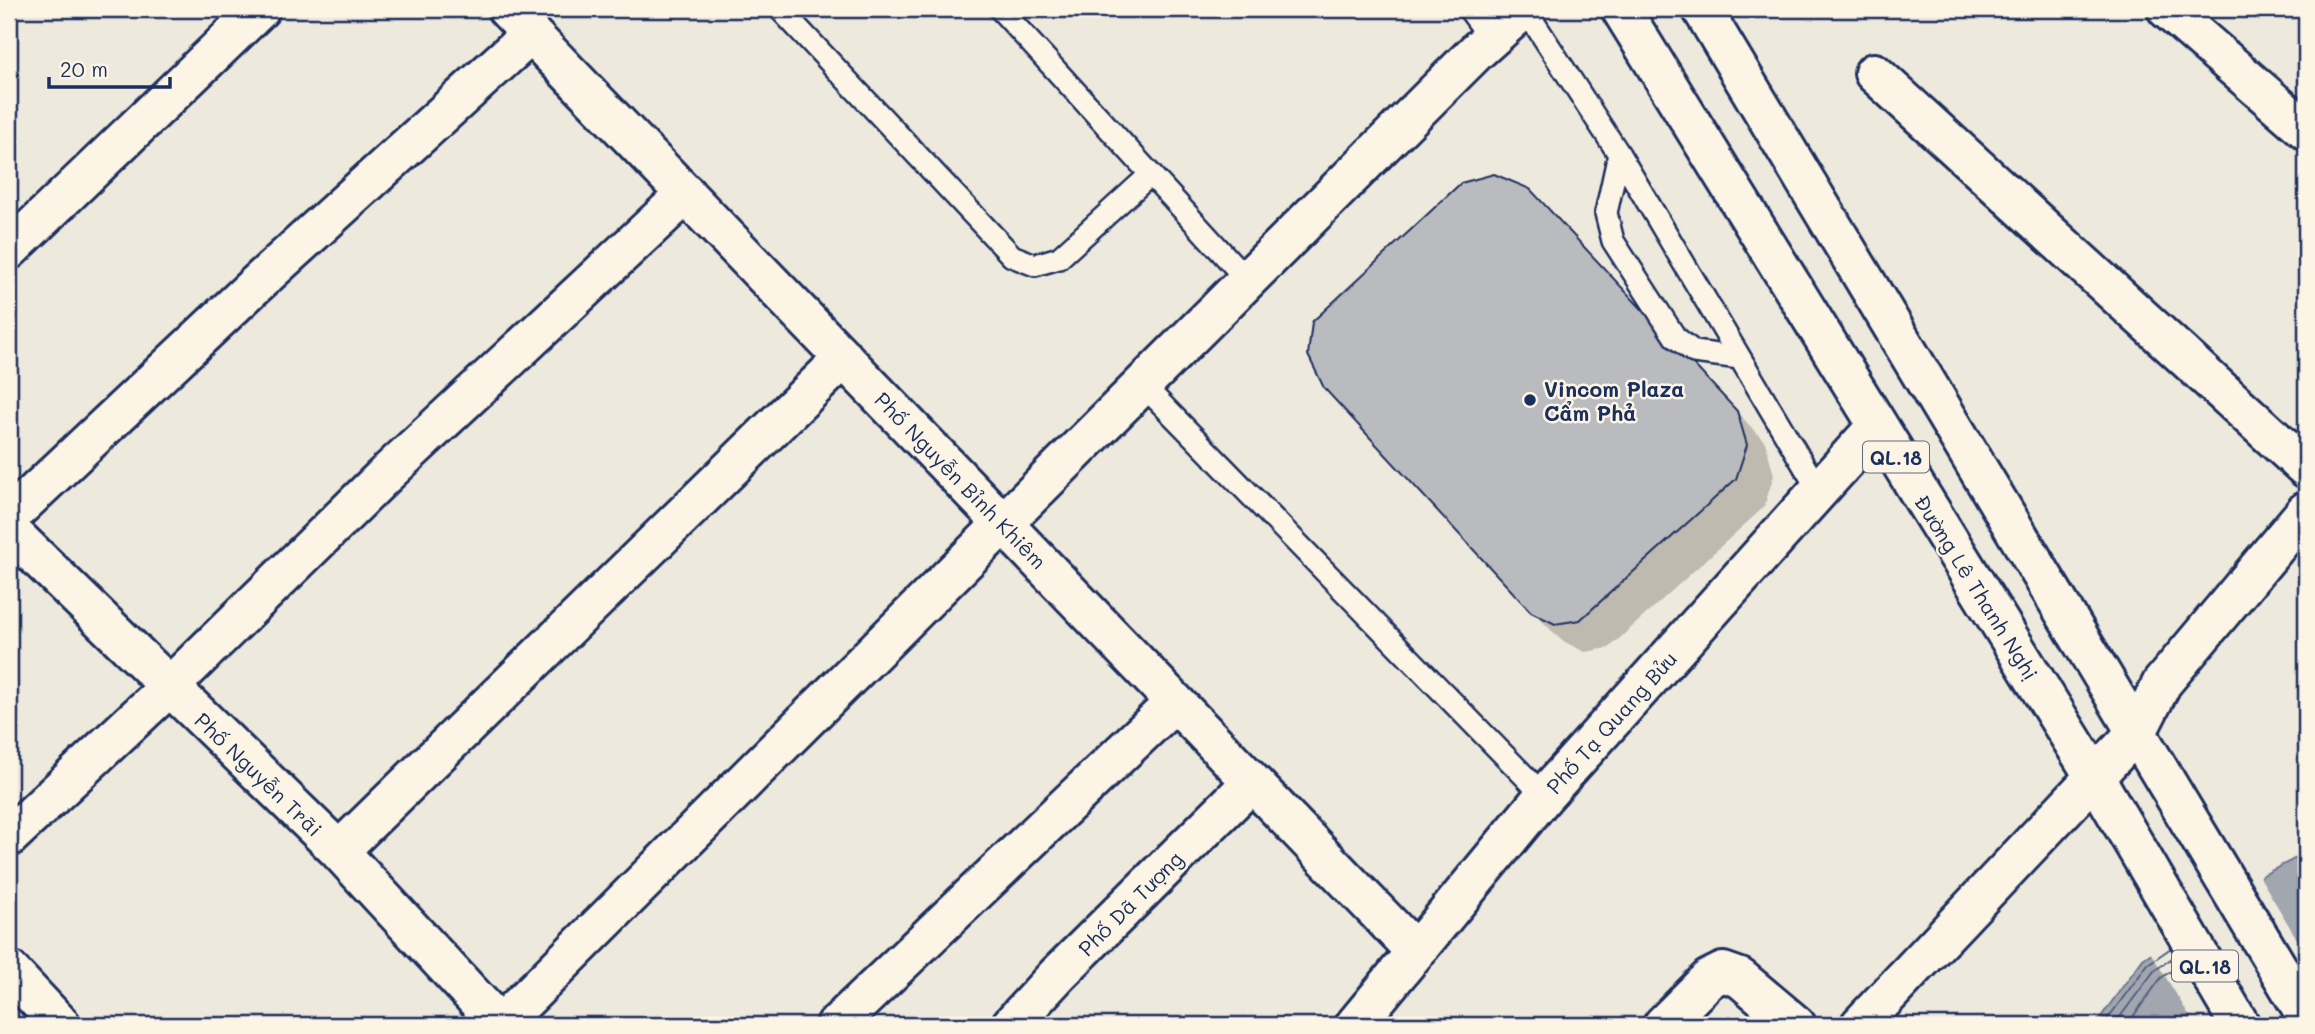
<svg xmlns="http://www.w3.org/2000/svg" width="2315" height="1034" font-family="Mali,sans-serif">
<style>
.water{fill:#a2a7af;stroke:#6c778f;stroke-width:2}
.pier{fill:#eee9dd}
.shadow{fill:#0003}
.lines{fill:none;stroke-linecap:round;stroke-linejoin:round}
.shore{stroke:#515f7e;stroke-width:2}
.building{fill:#babbbe;stroke:#1b2f5e;stroke-width:2}
.lane-casing{stroke:#1b2f5e;stroke-width:26}
.street-casing{stroke:#1b2f5e;stroke-width:44}
.highway-casing{stroke:#1b2f5e;stroke-width:44}
.lane{stroke:#fcf5e5;stroke-width:21}
.street{stroke:#fcf5e5;stroke-width:38}
.highway{stroke:#fcf5e5;stroke-width:38}
.poi-dot{fill:#1b2f5e;stroke:#fcf5e5;stroke-width:2.5}
.labels{text-anchor:middle;dominant-baseline:central;stroke-width:5;stroke-linejoin:round;paint-order:stroke}
.shield{fill:#fcf5e5;stroke:#5e6a86;stroke-width:2}
.shield-label{font-size:19px;font-weight:bold;fill:#1b2f5e}
.poi-label{font-size:21px;font-weight:bold;fill:#1b2f5e;stroke:#fcf5e5;text-anchor:start}
.street-label{font-size:21px;fill:#1b2f5e;stroke:#fcf5e5}
</style>
<rect width="100%" height="100%" fill="#eee9dd"/>
<filter id="ink" filterUnits="userSpaceOnUse"><feTurbulence type="fractalNoise" baseFrequency=".0143" numOctaves="2"/><feDisplacementMap in="SourceGraphic" scale="14" xChannelSelector="R" yChannelSelector="G"/><feConvolveMatrix kernelMatrix="1 2 1 2 8 2 1 2 1" color-interpolation-filters="sRGB"/></filter>
<g filter="url(#ink)">
<path class="water" d="M2306 853V1025H2095L2143 959 2263 875Z"/>
<path class="pier" d="M2258 874 2306 954V1025H2195L2149 950Z"/>
<path class="shadow" d="M1558 219 1765 442 1774 475 1764 507 1609 648 1585 652 1561 640 1532 611Z"/>
<g class="lines">
<path class="shore" d="M2103 1025 2148 964 2171 948
M2114 1025 2154 971 2175 956
M2127 1025 2161 978 2180 965"/>
</g>
<path class="building" d="M1494 174 1530 189 1737 411 1747 445 1736 479 1580 620 1555 624 1531 612 1324 388 1308 355 1312 322 1461 183Z"/>
<g class="lines">
<defs>
<path id="lane" d="M780 9 1012 256 1035 265 1059 258 1151 174
M1000 9 1248 281
M1469 9 1491 39
M1525 9 1619 154 1819 491
M1619 154 1606 213 1613 241 1675 337 1694 352 1740 358
M1143 385 1544 796"/>
<path id="street" d="M507 9 1415 951
M2167 9 2306 130
M1874 73 2306 468
M9 250 260 9
M9 517 252 288 531 34
M9 530 339 851 500 1025
M9 837 169 687 385 475 686 194
M339 851 844 358
M9 970 61 1025
M500 1025 1478 50 1524 9
M836 1025 1175 702
M1011 1025 1058 974 1252 782
M1355 1025 1544 796 1877 426
M1663 1025 1709 979 1723 972 1740 978 1796 1025
M1860 1025 2137 732 2162 683 2306 511"/>
<path id="highway" d="M1621 9 2096 779 2240 1025
M1702 9 2306 1015"/>
</defs>
<use href="#lane" class="lane-casing"/>
<use href="#street" class="street-casing"/>
<use href="#highway" class="highway-casing"/>
<use href="#lane" class="lane"/>
<use href="#street" class="street"/>
<use href="#highway" class="highway"/>
</g>
</g>
<circle class="poi-dot" cx="1530" cy="400" r="7"/>
<g class="labels">
<g class="shield">
<rect x="1863" y="441.5" width="66" height="31" rx="5"/>
<rect x="2172" y="950.5" width="66" height="31" rx="5"/>
</g>
<g class="shield-label">
<text x="1896" y="457">QL.18</text>
<text x="2205" y="966">QL.18</text>
</g>
<g class="poi-label">
<text x="1544" y="388">Vincom Plaza<tspan x="1544" dy="24">Cẩm Phả</tspan></text>
</g>
<g class="street-label">
<text transform="translate(961 480) rotate(46)">Phố Nguyễn Bỉnh Khiêm</text>
<text transform="translate(1977 587) rotate(58)">Đường Lê Thanh Nghị</text>
<text transform="translate(1611 722) rotate(-48)">Phố Tạ Quang Bửu</text>
<text transform="translate(259 774) rotate(44)">Phố Nguyễn Trãi</text>
<text transform="translate(1130 903) rotate(-45)">Phố Dã Tượng</text>
</g>
</g>
<rect width="2315" height="1034" fill="none" stroke="#fcf5e5" stroke-width="35"/>
<rect x="18" y="18" width="2280" height="999" fill="none" stroke="#1b2f5e" stroke-width="2.5" filter="url(#ink)"/>
<path d="M49 77v10h121v-10" fill="none" stroke="#1b2f5e" stroke-width="3.5"/>
<text x="60" y="77" font-size="21" fill="#1b2f5e" stroke="#fcf5e5" stroke-width="5" paint-order="stroke">20 m</text>
</svg>
